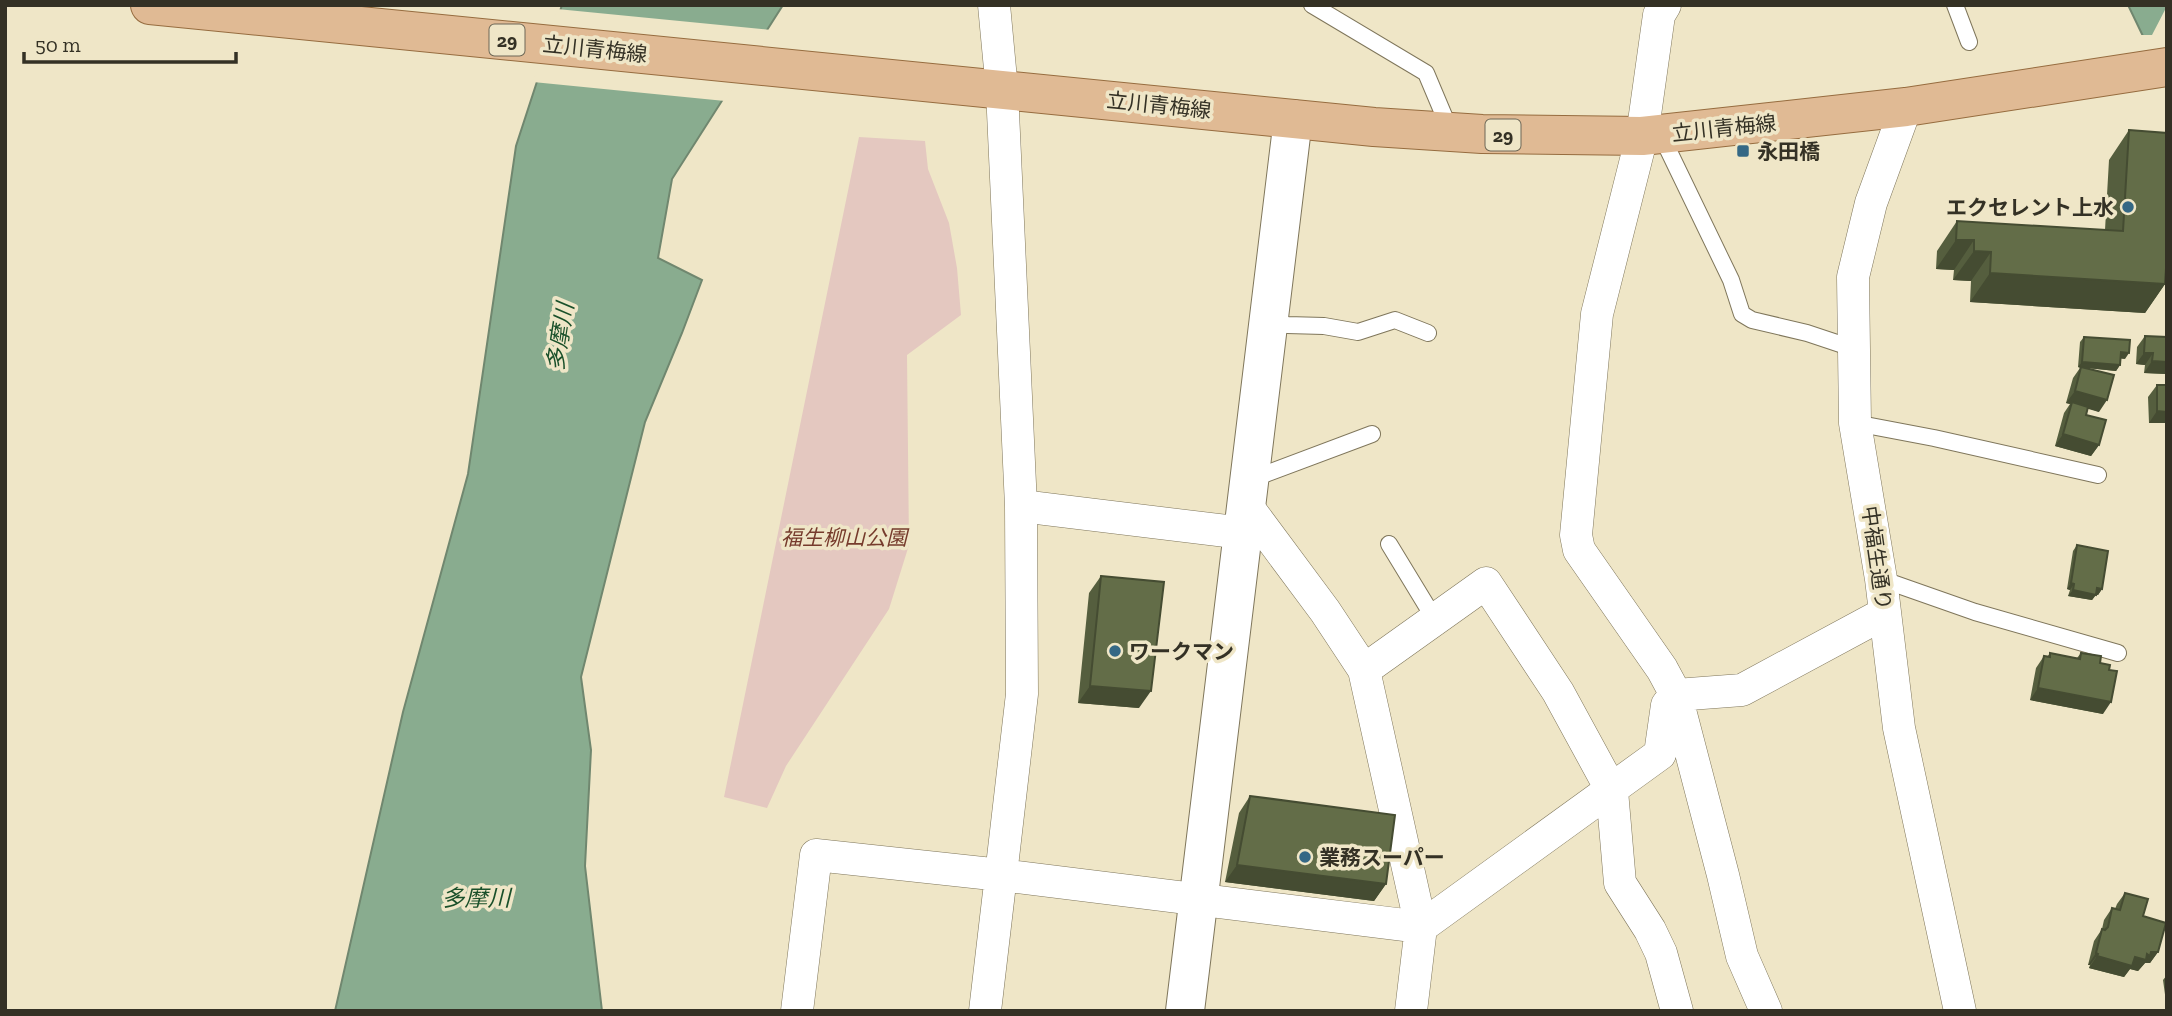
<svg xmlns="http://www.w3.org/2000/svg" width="2172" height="1016" font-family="'Zilla Slab','Noto Sans JP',serif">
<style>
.green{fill:#e4c8c0}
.water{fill:#89ac8f;stroke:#70876f;stroke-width:2}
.pier{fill:#efe6c7}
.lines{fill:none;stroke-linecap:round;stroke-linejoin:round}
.service-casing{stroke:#7f765b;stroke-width:18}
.minor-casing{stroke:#7f765b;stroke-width:33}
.tertiary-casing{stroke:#7f765b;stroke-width:40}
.primary-casing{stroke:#966c3f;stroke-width:40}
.service{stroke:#fff;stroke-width:16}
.minor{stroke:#fff;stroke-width:32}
.tertiary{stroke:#fff;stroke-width:38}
.primary{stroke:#e0ba94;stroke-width:38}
.wall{fill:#555e3e}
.shaded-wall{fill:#454c32}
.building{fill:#636d48;stroke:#454c32;stroke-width:2}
.poi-dot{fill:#356885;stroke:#efe6c7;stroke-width:2.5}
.labels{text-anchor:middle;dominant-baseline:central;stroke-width:7;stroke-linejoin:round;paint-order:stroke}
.shield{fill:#efe6c7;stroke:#6c6756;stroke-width:2}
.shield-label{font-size:19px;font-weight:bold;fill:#343125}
.street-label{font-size:21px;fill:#343125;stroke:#efe6c7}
.poi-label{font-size:21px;font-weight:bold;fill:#343125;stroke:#efe6c7;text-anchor:start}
.park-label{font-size:21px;font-style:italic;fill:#763b2c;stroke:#efe6c7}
.water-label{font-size:23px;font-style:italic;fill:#1a502a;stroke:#efe6c7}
</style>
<rect width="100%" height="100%" fill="#efe6c7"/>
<path class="green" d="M859 137 925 141 928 169 949 223 957 268 961 315 907 355 909 545 889 609 786 766 767 808 724 797Z"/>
<path class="water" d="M562 5H783L672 179 658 258 702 280 682 333 645 422 581 677 591 750 585 866 602 1011H335L403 712 468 474 516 146Z
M2128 5H2167V86Z"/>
<path class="pier" d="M2167 6V90L2164 88 2139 35H2152Z
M557 9 771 30 725 101 533 82Z"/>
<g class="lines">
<defs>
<path id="service" d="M1312 5 1426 73 1450 130
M1955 5 1969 42
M1661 135 1731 280 1742 314 1752 320 1807 333 1852 348
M1270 319 1287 325 1324 326 1358 332 1395 320 1428 333
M1855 423 1934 438 2098 475
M1252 479 1372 434
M1389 544 1434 618
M1881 579 1975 612 2118 653"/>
<path id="minor" d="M1665 5 1659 15 1642 136 1597 314 1576 535 1579 550 1662 669 1676 695 1723 875 1742 956 1766 1011
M1906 107 1871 203 1853 277 1855 423 1881 579 1899 728 1960 1011
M1021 506 1243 533
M1247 506 1325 611 1364 670 1421 927 1411 1011
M1364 670 1486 583 1558 692 1612 791 1620 883 1650 930 1661 953 1677 1011
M797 1011 816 855 1001 875 1022 694 1021 506 1002 90 994 5
M985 1011 1001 875 1421 927 1660 754 1667 705 1676 695 1742 690 1885 613"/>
<path id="tertiary" d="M1185 1011 1293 119"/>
<path id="primary" d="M150 5 1374 127 1482 134 1642 136 1906 107 2167 67"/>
</defs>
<use href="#service" class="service-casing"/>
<use href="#minor" class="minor-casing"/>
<use href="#tertiary" class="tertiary-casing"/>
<use href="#primary" class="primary-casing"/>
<use href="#service" class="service"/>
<use href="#minor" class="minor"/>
<use href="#tertiary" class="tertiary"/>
<use href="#primary" class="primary"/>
</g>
<path class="wall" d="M2129 130 2165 284 2145 313 1970 302 1971 281 1953 280 1954 270 1936 269 1937 251 1957 221 2105 230 2109 160Z
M2145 336 2167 337V374L2144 373 2145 365 2136 364 2137 347Z
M2084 337 2125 359 2120 358V365L2116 371 2087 368 2099 412 2088 408 2086 415 2099 445 2091 456 2055 446 2064 413 2070 404 2066 403 2073 378 2080 368 2078 367 2080 342Z
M2157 385H2167V423H2149L2148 397Z
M2077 545 2102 589 2098 595 2096 594 2092 600 2068 596 2070 590 2067 589 2073 551Z
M1101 576 1139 708 1078 703 1089 593Z
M2050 653 2077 658 2081 653 2100 663 2103 714 2030 700 2036 668 2044 656 2047 657Z
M1250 796 1386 884 1374 901 1225 882 1239 813Z
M2125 893 2143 916 2158 952 2150 963H2145L2138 971 2130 969 2124 977 2089 968 2090 965H2088L2094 941 2102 929 2104 920 2112 908 2115 909 2117 904Z
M2167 975V1009L2163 980Z"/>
<path class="shaded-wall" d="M1956 240H1974L1954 270 1936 269Z
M1974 251 1991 252 1971 281 1953 280Z
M1990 273 2165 284 2145 313 1970 302Z
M2121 352 2129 353 2125 359 2117 358Z
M2144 353H2153L2145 365 2136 364Z
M2152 361 2167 362V374L2144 373Z
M2082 362 2120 365 2116 371 2078 367Z
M2075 391 2107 400 2099 412 2071 404 2072 402 2070 404 2066 403Z
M2157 411 2167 412V423H2149Z
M2063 434 2099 445 2091 456 2055 446Z
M2071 583 2074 584 2070 590 2067 589Z
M2097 588 2102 589 2098 595 2093 594Z
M2073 590 2096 595 2092 600 2068 596Z
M1090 686 1151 691 1139 708 1078 703Z
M2038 688 2111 702 2103 714 2030 700Z
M1237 865 1386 884 1374 901 1225 882Z
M2151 952H2158L2150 963H2145L2138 971 2130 969 2124 977 2089 968 2097 956 2135 957 2147 954Z
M2096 953 2098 954 2090 965H2088Z"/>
<path class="building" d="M2129 130 2167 133V253L2165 284 1990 273 1991 252 1974 251V240H1956L1957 221 2123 231Z
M2145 336 2167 337V362L2152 361 2153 353H2144Z
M2084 337 2130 340 2129 353 2121 352 2120 365 2082 362Z
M2081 367 2114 375 2107 400 2075 391Z
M2157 385H2167V412L2157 411Z
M2072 402 2088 407 2086 415 2106 420 2099 445 2063 434Z
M2077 545 2108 551 2102 589 2097 588 2096 595 2073 590 2074 584 2071 583Z
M1101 576 1164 582 1151 691 1090 686Z
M2050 653 2080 659 2081 653 2101 656 2100 663 2110 665 2109 670 2117 671 2111 702 2038 688 2044 656 2050 657Z
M1250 796 1395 815 1386 884 1237 865Z
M2125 893 2148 899 2143 916 2166 923 2158 952H2151L2150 956 2147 954 2146 960 2135 957 2132 966 2097 956 2098 954 2096 953 2102 929 2105 930 2108 927 2112 908 2120 910Z"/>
<g class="poi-dot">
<rect x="1736" y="144" width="14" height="14" rx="3.5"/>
<circle cx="2128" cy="207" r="7"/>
<circle cx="1115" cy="651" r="7"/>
<circle cx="1305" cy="857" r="7"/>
</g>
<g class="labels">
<g class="shield">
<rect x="489.5" y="24.5" width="35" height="31" rx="5"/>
<rect x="1485.5" y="119.5" width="35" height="31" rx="5"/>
</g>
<g class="shield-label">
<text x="507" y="40">29</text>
<text x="1503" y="135">29</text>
</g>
<g class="street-label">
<text transform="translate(595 49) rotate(6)">立川青梅線</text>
<text transform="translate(1159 105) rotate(6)">立川青梅線</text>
<text transform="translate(1724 128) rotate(-6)">立川青梅線</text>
<text transform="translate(1877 558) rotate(82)">中福生通り</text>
</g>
<g class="poi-label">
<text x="1757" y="151">永田橋</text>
<text x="2114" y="207" text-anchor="end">エクセレント上水</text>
<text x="1129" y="651">ワークマン</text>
<text x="1319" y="857">業務スーパー</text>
</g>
<g class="park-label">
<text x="844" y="537">福生柳山公園</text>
</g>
<g class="water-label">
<text transform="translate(560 337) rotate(-81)">多摩川</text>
<text x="476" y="898">多摩川</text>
</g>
</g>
<rect width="2172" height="1016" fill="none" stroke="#343125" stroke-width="14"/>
<path d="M24 52v10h212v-10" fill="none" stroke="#343125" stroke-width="3.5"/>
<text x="35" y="52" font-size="21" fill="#343125" stroke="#efe6c7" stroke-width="5" paint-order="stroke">50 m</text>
</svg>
